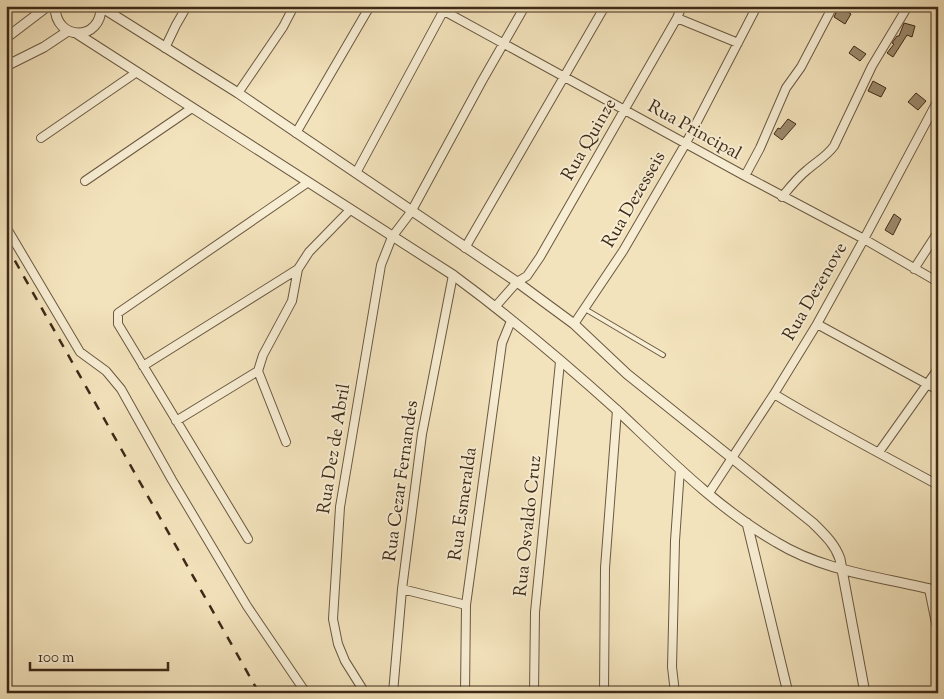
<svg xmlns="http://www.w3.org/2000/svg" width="944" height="699" font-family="'Sorts Mill Goudy',serif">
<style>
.building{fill:#9c8a6d;stroke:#3d2917}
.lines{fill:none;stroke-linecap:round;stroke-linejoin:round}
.service-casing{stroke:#6a5840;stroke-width:6}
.minor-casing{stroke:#6a5840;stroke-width:10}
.tertiary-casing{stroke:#6a5840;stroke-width:11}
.service{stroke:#f7edd3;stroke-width:4}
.minor{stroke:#f7edd3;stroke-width:8}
.tertiary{stroke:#f7edd3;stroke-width:9}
.rail{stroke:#3d2917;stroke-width:2.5;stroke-dasharray:9 9;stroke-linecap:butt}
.labels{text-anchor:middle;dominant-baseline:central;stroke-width:4;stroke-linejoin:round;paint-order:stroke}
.street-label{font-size:18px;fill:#3d2917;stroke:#f7edd3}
</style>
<rect width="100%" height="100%" fill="#f3e3bc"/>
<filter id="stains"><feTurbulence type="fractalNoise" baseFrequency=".004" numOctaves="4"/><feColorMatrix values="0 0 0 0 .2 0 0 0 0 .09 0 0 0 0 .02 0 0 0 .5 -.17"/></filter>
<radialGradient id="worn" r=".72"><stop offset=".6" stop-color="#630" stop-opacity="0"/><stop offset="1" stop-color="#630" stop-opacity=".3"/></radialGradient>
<path class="building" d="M839 6 851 14 845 24 834 17Z
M904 23 915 26 912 37 907 35 893 57 887 53 894 44 892 43 897 36H899Z
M854 46 866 54 860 61 849 53Z
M873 81 886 88 881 97 868 91Z
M916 93 926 101 918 110 908 102Z
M788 119 796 124 782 140 774 134 778 128 780 129Z
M894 214 901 219 893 235 885 230Z"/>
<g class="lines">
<defs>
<path id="service" d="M585 309 663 355"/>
<path id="minor" d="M435 6 745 176 864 239 938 282
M677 18 738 43
M165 48 176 25 187 6
M238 93 283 27 294 6
M296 133 370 6
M41 138 137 72
M356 173 445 8
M745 176 760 148 786 88 801 67 833 6
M85 181 192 108
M782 197C790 187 797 178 807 170 816 162 827 156 834 146L872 66 908 6
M6 227 80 352 106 371 121 389 172 480 247 606 306 693
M465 248 605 6
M914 269 938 232
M495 307 517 282 527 276 540 257 677 18 682 6
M574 324 623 251 686 143 757 6
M817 324 938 390
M143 366 298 269
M774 394C827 426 883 455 938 485
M176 421 258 371
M286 442 258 371 263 355 292 301 298 269 309 252 350 210
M879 452 938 369
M709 493 774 394 817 324 864 239 938 100
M248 539 118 324V313L307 183
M402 589 466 605
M929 589 938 633
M365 693 345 661 338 644 333 619 340 507 381 265 392 237 411 212 482 81 525 6
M393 693 402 589 422 434 453 275
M465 693 466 605 502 343 511 321
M534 693 535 612 560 362
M604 693 605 568 617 410
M675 693 672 667 675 541 680 469"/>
<path id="tertiary" d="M55 6C55 42 102 42 101 6
M101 7 238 93 517 282 574 324 627 374 813 523C824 534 835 544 840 559L865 693
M76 33 453 275C510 317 566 364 619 412 668 458 717 508 776 542 825 572 883 577 938 591
M6 38 48 6
M6 66 44 47 68 31
M747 523 788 693"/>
</defs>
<use href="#service" class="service-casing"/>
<use href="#minor" class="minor-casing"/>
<use href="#tertiary" class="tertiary-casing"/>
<use href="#service" class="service"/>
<use href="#minor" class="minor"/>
<use href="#tertiary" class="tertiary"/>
<path class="rail" d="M6 245 259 693"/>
</g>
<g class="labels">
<g class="street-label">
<text transform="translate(694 131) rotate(29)">Rua Principal</text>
<text transform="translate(590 140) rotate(-60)">Rua Quinze</text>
<text transform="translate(635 200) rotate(-60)">Rua Dezesseis</text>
<text transform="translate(816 292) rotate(-60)">Rua Dezenove</text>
<text transform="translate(335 449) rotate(-81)">Rua Dez de Abril</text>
<text transform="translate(402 481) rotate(-82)">Rua Cezar Fernandes</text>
<text transform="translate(464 504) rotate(-82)">Rua Esmeralda</text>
<text transform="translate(529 526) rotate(-84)">Rua Osvaldo Cruz</text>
</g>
</g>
<rect width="944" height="699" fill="none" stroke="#f3e3bc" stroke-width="25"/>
<rect x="8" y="8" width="929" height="684" fill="none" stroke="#3d2917" stroke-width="2.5"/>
<rect x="12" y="12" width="919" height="674" fill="none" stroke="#3d2917"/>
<path d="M30 662v8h138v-8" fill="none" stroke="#3d2917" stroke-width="2.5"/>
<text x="38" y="662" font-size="15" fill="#3d2917" stroke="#f7edd3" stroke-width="4" paint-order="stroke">100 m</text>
<rect width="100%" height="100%" filter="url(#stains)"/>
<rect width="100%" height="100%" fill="url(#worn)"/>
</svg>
